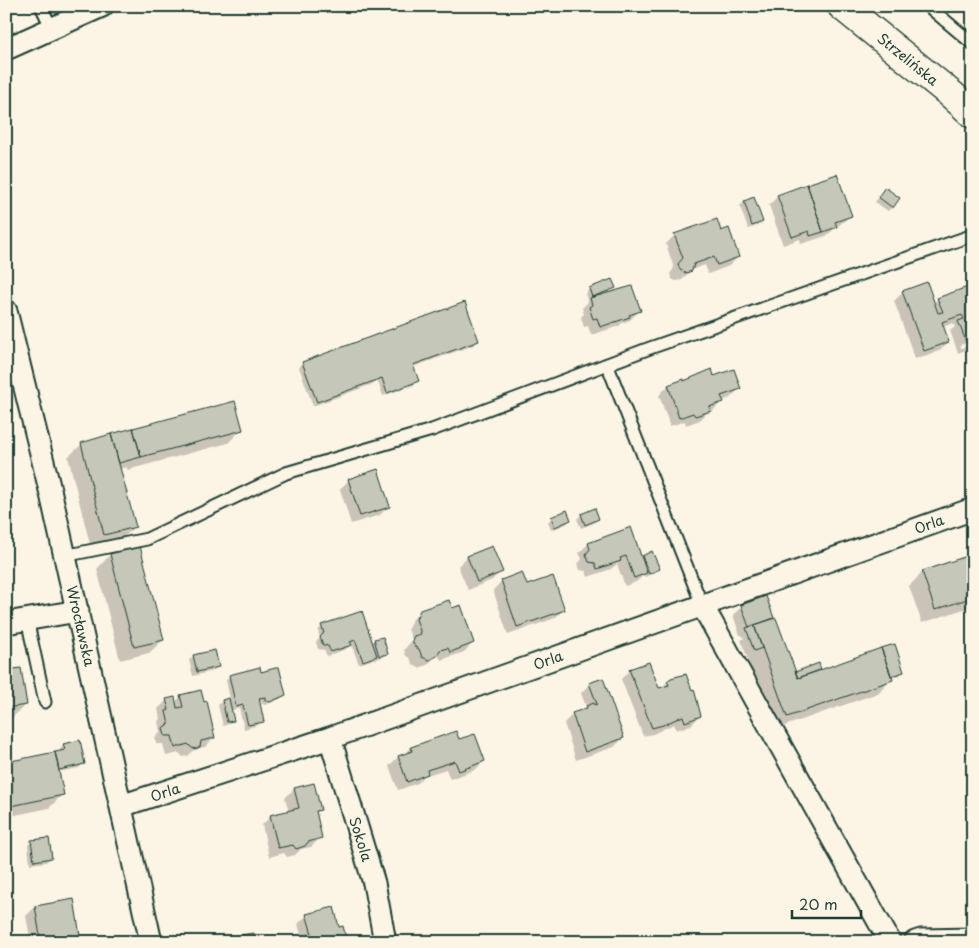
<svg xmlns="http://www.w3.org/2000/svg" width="979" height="948" font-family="'Playpen Sans',sans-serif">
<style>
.shadow{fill:#0003}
.building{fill:#c5c7b9;stroke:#1f3d34}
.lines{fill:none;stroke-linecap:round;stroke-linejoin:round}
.lane-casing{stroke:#1f3d34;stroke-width:15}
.street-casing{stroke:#1f3d34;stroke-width:25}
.secondary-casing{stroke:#1f3d34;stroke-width:31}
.lane{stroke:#fcf5e5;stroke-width:11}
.street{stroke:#fcf5e5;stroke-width:21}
.secondary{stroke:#fcf5e5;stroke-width:28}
.labels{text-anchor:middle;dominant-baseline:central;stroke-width:4.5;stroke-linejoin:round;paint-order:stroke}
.street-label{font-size:14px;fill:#1f3d34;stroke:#fcf5e5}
</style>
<rect width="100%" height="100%" fill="#fcf5e5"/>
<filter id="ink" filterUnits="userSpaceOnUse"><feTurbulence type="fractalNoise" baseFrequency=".02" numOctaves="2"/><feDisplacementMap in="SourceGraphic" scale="10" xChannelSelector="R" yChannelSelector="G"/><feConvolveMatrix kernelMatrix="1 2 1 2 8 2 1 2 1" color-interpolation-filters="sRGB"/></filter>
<g filter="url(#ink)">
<path class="shadow" d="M885 189 892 207 888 211 875 202Z
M778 196 850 216 826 236 801 244 800 239 783 245 769 205Z
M744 202 761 221 757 226 748 229 740 206Z
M721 233 738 257 729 266 708 274 705 265 691 270 682 280 676 281 672 279 670 274 674 268 666 244 675 235Z
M612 281 614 287 607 294 639 311 630 320 622 323 619 326 591 335 588 326 584 327 581 317 584 314 582 308 588 302 585 294 589 289Z
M973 287V341L960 345 961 348 973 344V347L958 353 950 331 955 327 953 323 943 327 948 342 939 351 915 359 894 301 903 292 934 303 938 299Z
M478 341 474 345 413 367 418 380 414 385 383 396 378 382 313 406 299 367 303 363Z
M714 377 739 389 730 398 722 401 713 411 707 413 700 420 686 425 685 421 670 426 659 395 668 386 683 381V383Z
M234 402 241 430 228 443 127 470V467L119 469 134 527 121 540 91 548 68 457 82 444Z
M349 480 389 506 380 515 351 524 340 489Z
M595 510 598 518 594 523 581 528 577 519 581 515Z
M552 518 570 520 566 524 551 530 548 522Z
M588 544 641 559 643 557 658 569 654 573 645 577 644 575 636 582 625 586 617 564 611 569 588 577 586 571 580 570 578 564 582 559 579 553Z
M491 547 501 571 492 580 468 590 458 566 467 557Z
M110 555 163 640 149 653 120 660 97 569Z
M973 555V606L922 623 909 586 923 572Z
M502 581 526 587 564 609 555 618 508 635 493 590Z
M742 606 772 618 769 622 795 673 903 671 899 676 891 678 878 693 773 730 741 640 744 638 742 635H740L733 615Z
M451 610 473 643 464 652 441 660 439 656 434 658 427 665 419 668 413 665 410 658 406 656 404 650 412 640 408 629 412 620 421 611Z
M322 626 371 644 374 641 382 638 387 653 382 657 374 660V657L371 660 359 664 351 644 346 649 327 656 324 650 318 649 316 642 320 638 318 631Z
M194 656 217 667 213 671 193 676 189 660Z
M630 670 658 690 668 682 700 716 691 725 676 730 674 724 653 734 643 736 621 679Z
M6 672 26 704 12 718 6 719Z
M260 673 284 695 280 699 265 705 262 704 261 701H258L262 721 258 725 244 729 239 708 230 711 232 720 228 724 223 726 218 705 222 701 230 699 226 680 230 676Z
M590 684 623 738 614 747 576 760 564 723 573 714 583 710 586 707 581 693Z
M181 696 214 738 205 747 195 749 188 756 183 757 179 753 166 756 163 744H156L155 738 160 732 158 721 160 719 158 709 167 700 175 703Z
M455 732 458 741 484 761 475 770 450 779 446 769 424 776 418 783 398 790 389 766 398 757 405 754 411 748Z
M64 745 84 763 79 768 58 772 63 794 49 808 6 817V764L54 755 60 752V749Z
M294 789 319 810 315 814 320 838 311 847 301 849 295 855 287 857 284 853 269 857 262 825 271 816 289 812 285 798Z
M32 841 50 858 46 862 30 864 28 845Z
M35 907 79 942H31L26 916Z
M307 915 338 928 346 942H303L298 924Z"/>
<path class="building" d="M837 174 852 216 835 222 837 227 823 232 807 184Z
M807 184 823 232 810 236 809 231 792 237 777 195Z
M885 187 900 198 893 208 878 197Z
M754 197 763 222 752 226 744 201Z
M717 219 721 231 729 228 739 257 717 265 714 257 694 264 692 271 686 273 680 270 678 264 683 258 674 234Z
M612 279 616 288 592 297 589 288Z
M927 282 938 313 943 312 937 298 973 285V342L967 344 958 321 964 319 962 315 942 322 949 342 924 351 902 291Z
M632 286 641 311 629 315 630 317 600 327 597 318 593 319 589 307 592 305 590 298Z
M465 302 479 341 413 365 419 381 387 393 382 378 317 402 302 362Z
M712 369 714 376 734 369 741 389 721 396 724 402 709 407 711 411 695 416 693 413 679 418 668 385 684 379V381Z
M235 401 243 430 141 457 133 428Z
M133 428 141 457 119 463 111 434Z
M111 434 136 527 104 535 81 443Z
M378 469 390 507 360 516 348 479Z
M595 508 599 519 585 525 581 514Z
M567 510 571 520 555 527 551 517Z
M631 527 647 573 634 578 626 556 620 558 621 561 597 569 595 563 589 562 586 554 590 549 588 543Z
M140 546 164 640 134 647 110 554Z
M492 546 503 572 477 582 467 556Z
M652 551 660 569 649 574 642 556Z
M973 554V597L935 610 922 571Z
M522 572 527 585 553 576 565 610 517 627 501 580Z
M766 596 774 618 749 627 741 605Z
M449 600 452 608 461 605 474 643 451 652H450L448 648 440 650 437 656 429 660 422 657 419 649 415 647 412 641 414 636 421 634 416 619 420 610Z
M362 611 377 656 363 661 355 640 350 642 352 645 331 652 328 646 323 645 320 637 324 633 321 625Z
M776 618 798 678 881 648 893 680 787 717 754 625Z
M754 625 762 648 754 651 746 628Z
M383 637 388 654 379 656 374 639Z
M895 644 904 672 891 676 881 648Z
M215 650 219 667 197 672 193 655Z
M649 662 659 688 669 685 667 681 671 678 686 674 692 690 694 689 701 716 685 722 683 716 663 725 652 728 629 669Z
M819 663 821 670 798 678 795 672Z
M260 667 261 672 279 667 286 695 270 702 265 700V697L259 698 264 722 248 725 243 705 236 707 229 675Z
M21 668 27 705 6 708V670Z
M603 678 624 738 585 752 572 713 587 708 586 706 594 703 595 705 597 704 589 683Z
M201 690 204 702 207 701 215 738 201 741 200 747 196 749 192 748 188 744 175 748 172 736H165L163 728 165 726 169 725 166 711 169 710 166 699 175 697 177 708 183 707 180 695Z
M229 698 234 721 227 722 222 700Z
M456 731 459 739 475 734 485 761 459 771 455 761 427 770 428 774 407 782 398 756 412 751 411 747Z
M80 740 85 764 59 770 55 752 65 750 63 744Z
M55 752 64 795 6 807V762Z
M314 783 321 810 316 811 322 838 308 842 305 846 296 849 293 845 278 848 270 815 299 808 294 788Z
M49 838 52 858 34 861 31 840Z
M74 899 81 942H41L35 906Z
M334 907 339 927 343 926 347 942H310L308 935 312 934 306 914Z
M254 933 255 942H220V938Z"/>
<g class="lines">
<defs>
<path id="lane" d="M41 6 52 29
M928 6 973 44
M607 364 702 605
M64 556 147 539 286 473 432 430 650 348 973 235
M27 619 45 702"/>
<path id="street" d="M6 49 102 6
M6 311 51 494 151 942
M702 605 890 942
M6 623 78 611
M330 738 374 883 385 942
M121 806 330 738 973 509
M915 942 921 940 973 939"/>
<path id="secondary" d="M842 6 952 95 973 114"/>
</defs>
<use href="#lane" class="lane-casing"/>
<use href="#street" class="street-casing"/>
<use href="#secondary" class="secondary-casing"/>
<use href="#lane" class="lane"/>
<use href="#street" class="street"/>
<use href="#secondary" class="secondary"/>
</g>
</g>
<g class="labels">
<g class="street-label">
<text transform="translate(908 59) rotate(39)">Strzelińska</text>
<text transform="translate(929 524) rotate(-20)">Orla</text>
<text transform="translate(81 626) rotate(77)">Wrocławska</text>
<text transform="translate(548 660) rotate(-20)">Orla</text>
<text transform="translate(165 792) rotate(-18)">Orla</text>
<text transform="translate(361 839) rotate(73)">Sokola</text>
</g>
</g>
<rect width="979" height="948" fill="none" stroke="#fcf5e5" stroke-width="25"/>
<rect x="12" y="12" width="954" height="923" fill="none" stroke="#1f3d34" stroke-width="2" filter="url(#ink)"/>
<path d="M792 910v8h69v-8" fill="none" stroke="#1f3d34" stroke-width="2.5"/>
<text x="799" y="910" font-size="15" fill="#1f3d34" stroke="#fcf5e5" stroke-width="4" paint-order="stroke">20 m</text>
</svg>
